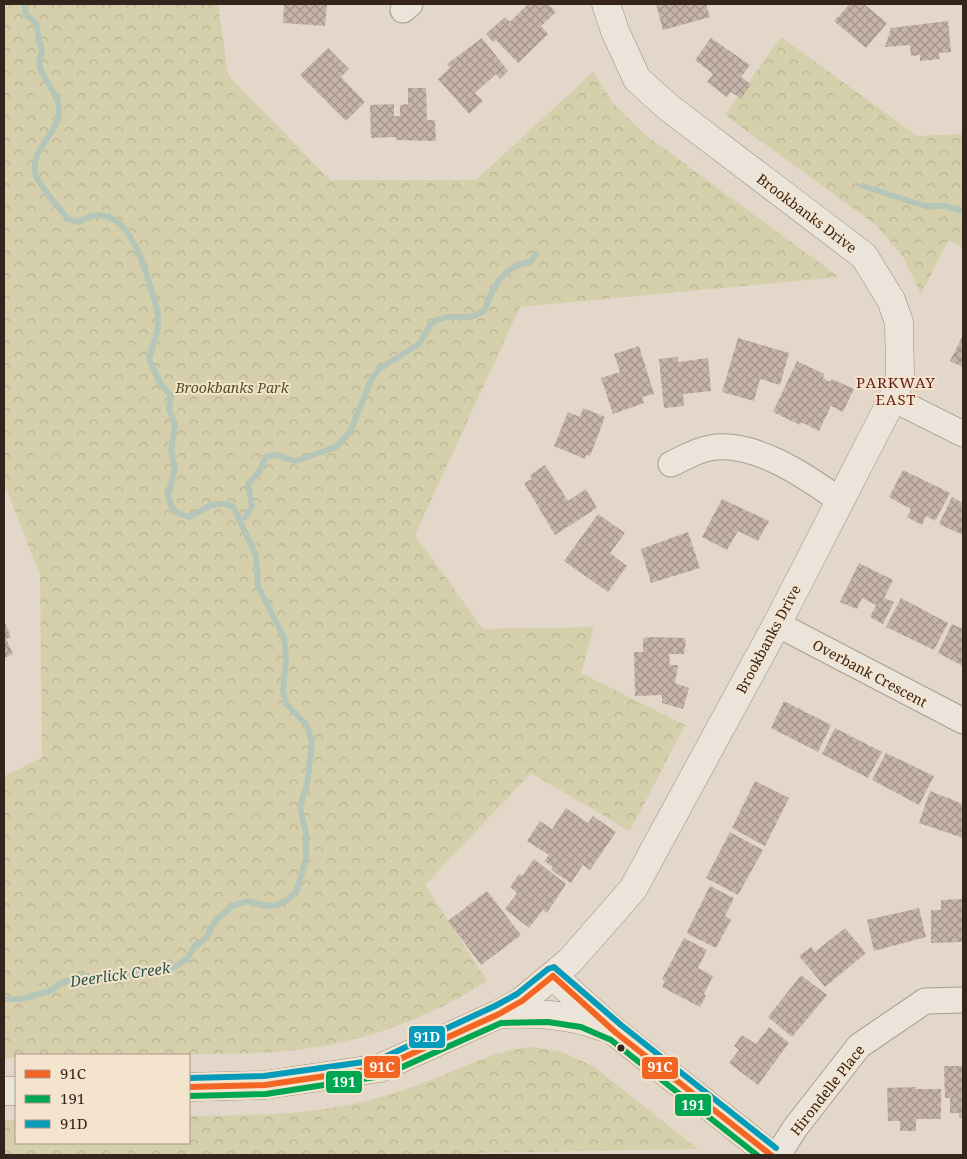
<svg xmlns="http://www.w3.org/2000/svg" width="967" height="1159" font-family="'Noto Serif',serif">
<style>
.park{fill:url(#park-crowns)}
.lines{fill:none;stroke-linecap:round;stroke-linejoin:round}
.stream{stroke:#b5c6b9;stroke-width:6}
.building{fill:url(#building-cross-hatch)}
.street-casing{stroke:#a89d93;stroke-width:27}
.secondary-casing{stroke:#978c83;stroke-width:29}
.street{stroke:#ebe4db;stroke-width:25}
.secondary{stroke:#ebe4db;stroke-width:28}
.bus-1-casing{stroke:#f5e4cd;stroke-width:10}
.bus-2-casing{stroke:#f5e4cd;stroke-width:10}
.bus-3-casing{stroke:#f5e4cd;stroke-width:10}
.bus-1{stroke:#f26522;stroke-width:6}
.bus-2{stroke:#00a651;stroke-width:6}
.bus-3{stroke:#059cbc;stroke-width:6}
.bus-dot{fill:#35241c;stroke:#f5e4cd;stroke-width:2}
.labels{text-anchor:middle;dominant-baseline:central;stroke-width:4;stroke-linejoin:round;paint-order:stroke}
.street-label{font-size:14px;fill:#35241c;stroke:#f5e4cd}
.park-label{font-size:14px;font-style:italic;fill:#4d5222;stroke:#f5e4cd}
.neighbourhood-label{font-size:15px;letter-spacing:1px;fill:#621f1b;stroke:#f5e4cd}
.water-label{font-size:15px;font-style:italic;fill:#2a554c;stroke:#f5e4cd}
.line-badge{stroke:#f5e4cd;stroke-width:2}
.badge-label{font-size:14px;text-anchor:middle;font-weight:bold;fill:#fff}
</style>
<defs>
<pattern id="park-crowns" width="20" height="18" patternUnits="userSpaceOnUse" patternTransform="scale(1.25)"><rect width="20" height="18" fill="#d6cfab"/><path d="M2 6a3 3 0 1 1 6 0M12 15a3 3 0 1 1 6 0" fill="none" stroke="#b8b293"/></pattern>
<pattern id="building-cross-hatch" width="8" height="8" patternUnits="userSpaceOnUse" patternTransform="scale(1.25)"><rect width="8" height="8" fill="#c6b4aa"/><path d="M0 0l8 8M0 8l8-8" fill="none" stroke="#a2928a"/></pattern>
</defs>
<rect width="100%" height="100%" fill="#e3d7c9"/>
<path class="park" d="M4 4H218L228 75 330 180H476L593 72 613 103 643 133 839 277 520 307 415 535 483 629 594 627 581 673 685 725 630 831 531 773 425 885 487 981C442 1010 390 1032 338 1043 293 1053 247 1054 202 1054 140 1055 78 1055 16 1055V1058H4V776L42 758 40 575 4 483Z
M781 37 917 136 963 134V248L948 241 921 294 903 257 876 225 725 115Z
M532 1047 562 1052 593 1066 698 1149 477 1153 473 1155H4V1120H16V1143H189V1116C253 1115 318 1116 381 1097 398 1092 415 1086 431 1080 467 1067 493 1050 532 1047Z"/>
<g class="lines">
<path class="stream" d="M863 186 925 206H945L963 211
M239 520 245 517 252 506 248 484 259 472 266 457 276 455 295 461 336 447 350 432 371 380 379 369 419 344 431 324 437 320 447 317H471L484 311C493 287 504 264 531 262L536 254
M4 999H21L50 991 61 983 83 976 103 978 126 972 156 973 170 970 187 959 195 946 206 938 215 921 232 906 248 901 267 906 277 905 286 901 296 892 306 860V833L300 807 307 785 312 741 306 724 286 704 283 691 286 658 284 638 258 586 256 556 233 506C215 500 205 508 190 517L177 513 171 505 168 495 175 468 171 451 175 425 169 409 171 396 160 383 149 359C152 348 158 334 158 322 159 311 154 299 151 289 142 256 122 195 78 222L68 219C61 210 39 185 36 176 28 150 58 135 59 112 60 96 46 84 41 70 38 63 40 57 42 51 42 47 40 44 39 40 36 26 40 24 26 15L24 4"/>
</g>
<path class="building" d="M284 4H327L325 26 283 23Z
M528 4H548L556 12 541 26 548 34 518 63 496 40 493 42 486 34 505 17 510 22Z
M656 4H706L710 17 663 30Z
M850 4H864L887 23 866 48 834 21Z
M948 21 951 52 939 53 940 59 920 61V55L911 56 910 45 885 47 891 28Z
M482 38 508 71 500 79 496 74 475 93 483 101 469 114 438 79 450 68 447 64Z
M711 38 750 65 741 77 751 84 741 99 731 92 727 97 707 82 713 74 695 60Z
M328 48 349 69 341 77 365 102 346 121 300 75Z
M408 88H426L427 120H435L436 141 396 140V137L371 138 370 105 394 104V116H400V105L408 104Z
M963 335V367L950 361Z
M738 338 789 353 780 385 760 379 754 401 722 392Z
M639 346 654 394 642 397 644 403 613 414 601 378 620 372 614 354Z
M678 357V362L708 358 711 391 683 394 684 406 664 408 659 359Z
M797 361 824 374 823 378 830 382 832 379 854 389 843 412 831 406 819 431 801 422 800 425 773 412Z
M583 408 605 417 590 456 586 455 585 459 554 446 568 412 580 417Z
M545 465 568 501 586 489 597 508 555 535 524 483 532 479 530 475Z
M903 470 950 493 935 521 926 516 922 525 907 517 911 509 889 497Z
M952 497 963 503V535L939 524Z
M722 499 769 521 758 541 738 531 727 550 702 537Z
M598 514 625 533 610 553 627 566 608 592 564 561Z
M688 532 700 568 651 583 641 549Z
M859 563 893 580 884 598 894 602 883 624 870 617 876 605 862 598 857 609 840 602Z
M901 598 948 623 934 650 886 627Z
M4 621 11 637 6 639 13 654 4 658Z
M952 624 963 629V666L938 653Z
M652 637 684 638 686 641 684 654H669L670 665H678L675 683 689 688 683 709 662 703V695L635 696 634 652H643V638Z
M784 701 831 725 818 752 771 728Z
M835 728 882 752 868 778 822 754Z
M886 753 934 776 919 805 872 780Z
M755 781 789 798 765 846 732 828Z
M930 791 963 804V838L919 823Z
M566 808 588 823 593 816 616 832 590 870 583 865 571 883 551 870 553 867 544 861 549 855 527 841 540 821 552 829Z
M730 832 763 850 738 895 706 878Z
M534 859 566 884 547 913 543 910 529 928 505 909 517 893 510 887 519 874 522 876Z
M710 886 734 898 725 916 731 920 716 948 688 934 687 932Z
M487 891 521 935 481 965 448 921Z
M963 899V940L960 942 931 943V910H941V900Z
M919 908 926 937 874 951 867 920Z
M845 928 866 953 825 987 799 956 811 947 815 952Z
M684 938 707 950 698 968 713 976 704 994 706 996 700 1007 662 987 665 981 662 979Z
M801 975 827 995 792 1037 768 1017Z
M769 1027 789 1043 758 1085 729 1063 739 1050 734 1046 742 1035 756 1044Z
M944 1066H963V1118H959V1113H950V1098H945Z
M916 1087V1089H941V1119H916V1131H900V1121H888L887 1088Z"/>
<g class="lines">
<defs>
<path id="street" d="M403 10 410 4
M893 399 963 434
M671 464C684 458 697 450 710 448 753 440 806 476 839 500
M777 624 963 721
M778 1155 795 1128 859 1046 925 1001 963 1000"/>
<path id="secondary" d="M553 976 615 1032 771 1155
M501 1014C537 1013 569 1014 603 1027
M189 1087 265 1085 380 1068 499 1014 522 1001 570 961 633 889 777 624 896 392 900 374 899 322 891 300 864 256 668 107 637 79 615 31 606 4
M4 1091H16"/>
</defs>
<use href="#street" class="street-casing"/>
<use href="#secondary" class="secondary-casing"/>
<use href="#street" class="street"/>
<use href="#secondary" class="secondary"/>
<defs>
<path id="bus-1" d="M553 976 615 1032 771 1155
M189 1087 265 1085 380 1068 499 1014 522 1001 553 976"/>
<path id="bus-2" d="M189 1096 266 1094 382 1076 501 1023 548 1022 581 1027 611 1040 757 1155"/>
<path id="bus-3" d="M189 1078 264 1076 378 1060 495 1006 517 994 548 969 554 967 621 1025 776 1148"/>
</defs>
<use href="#bus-1" class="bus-1-casing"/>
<use href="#bus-2" class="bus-2-casing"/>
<use href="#bus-3" class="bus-3-casing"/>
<use href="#bus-1" class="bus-1"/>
<use href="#bus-2" class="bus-2"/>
<use href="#bus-3" class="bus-3"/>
</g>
<circle class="bus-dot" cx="621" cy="1048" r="4.5"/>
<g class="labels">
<g class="street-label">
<text transform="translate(807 213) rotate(37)">Brookbanks Drive</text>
<text transform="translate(768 639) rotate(-62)">Brookbanks Drive</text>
<text transform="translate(870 673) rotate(28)">Overbank Crescent</text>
<text transform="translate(827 1090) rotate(-52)">Hirondelle Place</text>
</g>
<g class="park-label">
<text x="232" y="387">Brookbanks Park</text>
</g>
<g class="neighbourhood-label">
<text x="896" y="382">PARKWAY<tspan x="896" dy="17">EAST</tspan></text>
</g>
<g class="water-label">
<text transform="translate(120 974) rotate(-8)">Deerlick Creek</text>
</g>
</g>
<g class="line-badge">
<rect x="408" y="1025" width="38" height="24" rx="5" fill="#059cbc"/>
<rect x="363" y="1055" width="38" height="24" rx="5" fill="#f26522"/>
<rect x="641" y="1056" width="38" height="24" rx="5" fill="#f26522"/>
<rect x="325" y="1070" width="38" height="24" rx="5" fill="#00a651"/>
<rect x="674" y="1093" width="38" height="24" rx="5" fill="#00a651"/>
</g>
<g class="badge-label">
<text x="427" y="1042">91D</text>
<text x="382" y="1072">91C</text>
<text x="660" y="1072">91C</text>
<text x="344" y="1087">191</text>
<text x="693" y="1110">191</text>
</g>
<rect width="967" height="1159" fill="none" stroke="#35241c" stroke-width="10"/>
<rect x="15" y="1054" width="175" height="90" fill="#f5e4cd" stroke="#a89786"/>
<rect x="25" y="1070" width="25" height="8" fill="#f26522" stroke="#a89786"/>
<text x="60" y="1079" font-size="15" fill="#35241c">91C</text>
<rect x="25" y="1095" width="25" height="8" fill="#00a651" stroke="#a89786"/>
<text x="60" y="1104" font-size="15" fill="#35241c">191</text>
<rect x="25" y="1120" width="25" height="8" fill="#059cbc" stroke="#a89786"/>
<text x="60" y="1129" font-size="15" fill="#35241c">91D</text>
</svg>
